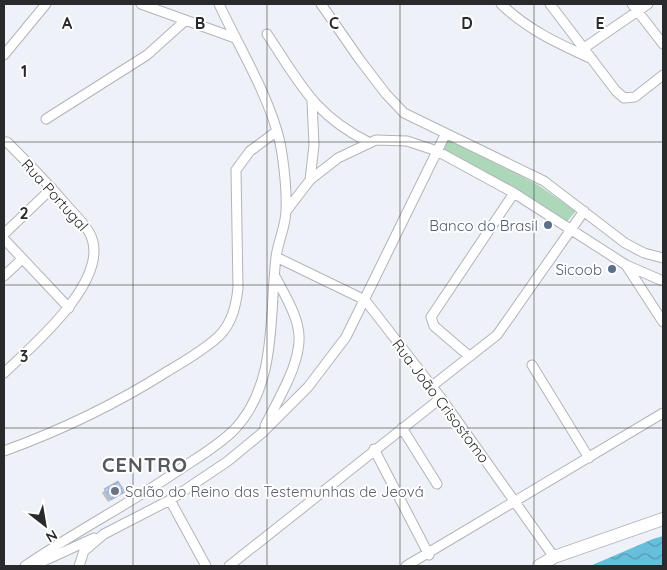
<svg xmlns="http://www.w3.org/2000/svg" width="667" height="570" font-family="Quicksand,sans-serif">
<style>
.green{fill:#add7b9}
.water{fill:url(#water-waves)}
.shadow{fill:#0003}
.building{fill:url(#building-cross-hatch);stroke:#afb2b7}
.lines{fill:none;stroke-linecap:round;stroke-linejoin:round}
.street-casing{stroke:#b1b4ba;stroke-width:11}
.secondary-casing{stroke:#b1b4ba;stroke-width:14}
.street{stroke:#fff;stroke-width:9}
.secondary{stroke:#fff;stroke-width:12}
.grid{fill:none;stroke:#282a2c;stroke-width:1;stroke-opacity:0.55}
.service-dot{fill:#5c6f8a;stroke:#fff;stroke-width:2}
.worship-dot{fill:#6b7280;stroke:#fff;stroke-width:2}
.labels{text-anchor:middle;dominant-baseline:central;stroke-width:4;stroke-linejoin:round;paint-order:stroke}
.street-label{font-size:15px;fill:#282a2c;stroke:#fff}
.service-label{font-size:15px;fill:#4e5e75;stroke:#fff;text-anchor:end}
.worship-label{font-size:15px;fill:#5b616d;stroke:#fff;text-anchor:start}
.district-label{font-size:20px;font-weight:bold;letter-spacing:1px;fill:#55585d;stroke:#fff}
.grid-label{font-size:16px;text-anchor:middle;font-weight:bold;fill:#282a2c;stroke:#fff;stroke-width:4;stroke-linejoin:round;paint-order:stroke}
</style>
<defs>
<pattern id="water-waves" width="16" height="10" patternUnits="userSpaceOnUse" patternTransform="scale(1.25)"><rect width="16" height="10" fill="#67bfdb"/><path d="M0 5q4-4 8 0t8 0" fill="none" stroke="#559bb2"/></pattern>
<pattern id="building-cross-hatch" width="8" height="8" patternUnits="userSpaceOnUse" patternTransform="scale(1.25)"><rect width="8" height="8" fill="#b0cafb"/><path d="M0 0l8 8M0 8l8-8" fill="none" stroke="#97aed7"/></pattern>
</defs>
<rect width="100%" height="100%" fill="#eef1f7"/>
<path class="green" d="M448 138 538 185 576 211 566 223 443 151Z"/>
<path class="water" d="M663 536V566H590L653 539Z"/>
<path class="shadow" d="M105 490 124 492 108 502 102 493Z"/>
<path class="building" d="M118 481 125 492 111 500 104 489Z"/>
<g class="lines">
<defs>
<path id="street" d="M141 4 235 38
M321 4 360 60 386 94 404 113 544 181 625 243 644 253 663 258
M501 4C528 30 559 44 592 59
M550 4 616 91 624 98 635 97 663 75
M632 4 663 44
M267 34C300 83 313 114 368 142
M584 48 648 4
M4 55 46 4
M46 119 147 55 186 20
M4 142H7C29 164 50 186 70 209 77 217 87 226 91 236 110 281 32 346 4 373
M310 180 314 145 312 101
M287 210 310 180 338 158 376 140 407 141 437 151 514 193 626 265 663 322
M4 234 52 188
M4 239 69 308
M276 257 365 300 441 398 554 557
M626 265 663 281
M4 276 21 260
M469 356 434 326 431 317 514 193
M532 365 589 458
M432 386 497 335 584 211
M265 426C278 399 305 358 298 328 295 311 284 294 276 278
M402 428 437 484
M374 449 429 555
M4 451C62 430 116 404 168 371 185 361 204 350 219 336 232 323 236 306 238 288L236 170 250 151 277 131
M170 500 206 566
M35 565 94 538
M25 566C76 531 131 503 182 468 200 456 219 445 234 430 278 384 269 315 276 257 278 241 286 226 286 210 287 190 283 150 277 131 264 87 238 45 219 4
M79 566 84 551 104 534 170 500 228 461 262 433 308 387 346 337 445 135
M229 566 441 398
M406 566 663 413"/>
<path id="secondary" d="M539 566 554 557 663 519"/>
</defs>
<use href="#street" class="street-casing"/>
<use href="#secondary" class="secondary-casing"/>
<use href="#street" class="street"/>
<use href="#secondary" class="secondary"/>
</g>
<path class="grid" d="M133 4V566M267 4V566M400 4V566M534 4V566M4 142H663M4 285H663M4 428H663"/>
<g class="service-dot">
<circle cx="548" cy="225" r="5"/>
<circle cx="612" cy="269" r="5"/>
</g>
<circle class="worship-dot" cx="115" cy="491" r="5"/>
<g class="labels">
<g class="street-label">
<text transform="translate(55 195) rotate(48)">Rua Portugal</text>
<text transform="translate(441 401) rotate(53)">Rua João Crisostomo</text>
</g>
<g class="service-label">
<text x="538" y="225">Banco do Brasil</text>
<text x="602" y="269">Sicoob</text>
</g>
<g class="worship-label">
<text x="125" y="491">Salão do Reino das Testemunhas de Jeová</text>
</g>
<g class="district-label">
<text x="145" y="464">CENTRO</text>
</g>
</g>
<g class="grid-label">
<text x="67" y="29">A</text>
<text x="200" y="29">B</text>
<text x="334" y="29">C</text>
<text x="467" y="29">D</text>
<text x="600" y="29">E</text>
<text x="24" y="77">1</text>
<text x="24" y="219">2</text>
<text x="24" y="362">3</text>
</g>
<rect width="667" height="570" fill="none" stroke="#282a2c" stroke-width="10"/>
<g transform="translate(45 525) rotate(149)" stroke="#ffffff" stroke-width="4" paint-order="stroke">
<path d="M0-4L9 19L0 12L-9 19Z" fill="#282a2c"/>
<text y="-8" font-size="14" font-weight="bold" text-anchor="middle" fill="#282a2c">N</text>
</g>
</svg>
